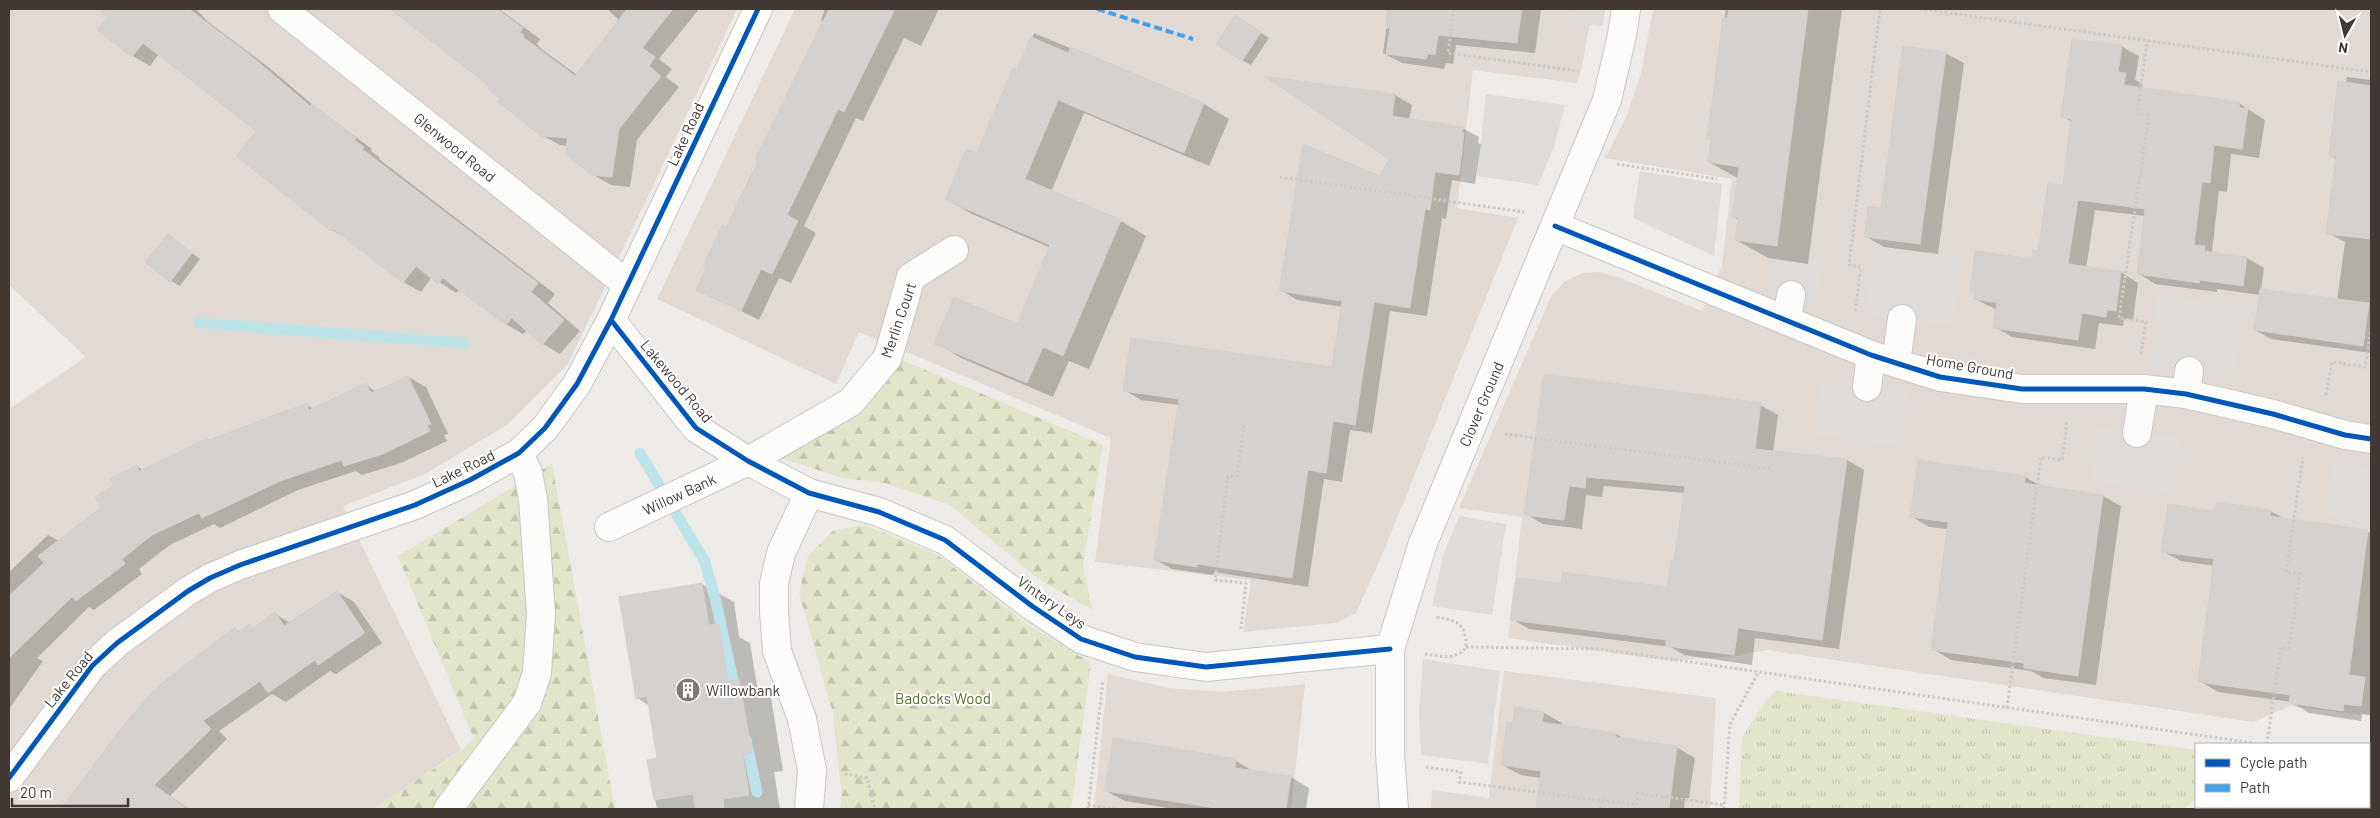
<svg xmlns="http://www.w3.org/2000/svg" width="2380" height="818" font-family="Barlow,sans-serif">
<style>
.residential{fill:#e1dad4}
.forest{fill:url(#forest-firs)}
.park{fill:url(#park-tufts)}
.parking{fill:#dedbd8}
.shadow{fill:#0003}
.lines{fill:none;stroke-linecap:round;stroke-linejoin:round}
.stream{stroke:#bbe3e8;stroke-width:11}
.building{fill:#d5d1ce;stroke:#d5d0cd}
.minor-casing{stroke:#c9c6c3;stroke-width:30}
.path{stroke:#ccc9c6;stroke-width:3;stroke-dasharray:2.5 2.5;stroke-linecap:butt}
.minor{stroke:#fcfcfb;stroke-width:28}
.quiet{stroke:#3fa3eb;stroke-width:4;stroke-dasharray:8 4;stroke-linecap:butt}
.cycleway-casing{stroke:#fff;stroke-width:8}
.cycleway{stroke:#0057b8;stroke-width:5}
.labels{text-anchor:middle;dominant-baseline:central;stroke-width:4;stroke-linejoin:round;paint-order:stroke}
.street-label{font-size:15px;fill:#423934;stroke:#fff}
.poi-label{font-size:15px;fill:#423934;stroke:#fff;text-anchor:start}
.park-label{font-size:15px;fill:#586d2e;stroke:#fff}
</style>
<defs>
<pattern id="forest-firs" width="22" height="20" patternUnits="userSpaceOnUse" patternTransform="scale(1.25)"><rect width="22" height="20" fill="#e2e5c9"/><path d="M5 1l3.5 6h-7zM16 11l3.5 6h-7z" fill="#c3c5ad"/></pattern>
<pattern id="park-tufts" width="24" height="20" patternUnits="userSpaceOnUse" patternTransform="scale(1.25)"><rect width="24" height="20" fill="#e2e5c9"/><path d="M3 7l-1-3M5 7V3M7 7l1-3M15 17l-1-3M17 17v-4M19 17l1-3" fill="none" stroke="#c3c5ad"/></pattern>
</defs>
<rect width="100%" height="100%" fill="#edeae7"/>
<path class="residential" d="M9 9H737L568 364 507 425 425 474 343 506 461 750 373 809H9V409L86 357 9 285Z
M795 9H1592L1583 62 1577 83 1473 70 1457 208 1518 218 1383 553 1356 613 1335 623 1243 632 1251 580 1095 562 1111 438 859 332 836 384 657 299Z
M1653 9H2371V716L2289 706 2254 722 1767 650 1736 656 1670 661 1508 638 1522 517 1459 508 1551 297 1564 282 1582 273 1600 272 1620 278 1702 311 1722 265 1732 179 1605 158 1626 118 1641 74Z
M1504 671 1716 698 1710 809H1431L1432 790 1489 798Z
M1108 674 1169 688 1223 692 1305 684 1291 809H1094Z"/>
<path class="forest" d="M897 358 1103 445 1083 564 1092 610 1037 578 950 505 885 483 843 478 775 456Z
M552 464 615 809H373L461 751 474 739 398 556Z
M865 525 936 554 1027 624 1091 663 1071 809H840L842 799 833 713 799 593 808 556 834 530Z"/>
<path class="park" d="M1776 691 2196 750V799L2184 809H1739L1742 737 1767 699Z"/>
<path class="parking" d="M1569 9H1605L1603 26 1567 23Z
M1486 94 1565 105 1554 147 1538 185 1477 176Z
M1640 171 1722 184 1714 256 1633 218Z
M1875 246 1963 259 1953 326 1865 314Z
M1773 252 1823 260 1816 304 1767 287Z
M2158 295 2243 307 2234 377 2148 366Z
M1821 381 1908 393 1901 447 1814 434Z
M2098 427 2180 438 2173 493 2091 481Z
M2333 462 2371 468V522L2325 516Z
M1459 516 1506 524 1492 615 1432 606 1443 556Z
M1423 659 1500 671 1488 764 1421 755 1419 711Z"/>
<path class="shadow" d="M104 9H196L207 21 267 66 319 110 372 149 371 151 380 158 379 159 555 294 548 303 580 331 560 354 543 344 527 330 523 334 506 324 460 289 456 293 432 277 421 292 403 282 349 240 332 230 238 156 257 131 159 54 150 66 133 56 111 14Z
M391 9H499L540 39 537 44 540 48 577 75 619 20 607 9H699L659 59 672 69 666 77 679 87 637 140 630 187 611 185 592 174 568 146 560 145 541 135 491 87Z
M825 9H939L921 46 904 38 863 121 856 118 804 226 816 233 791 283 779 278 759 320 697 289 824 22 821 21Z
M1389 9H1541L1535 53 1456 45 1453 64 1446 63 1444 69 1402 63 1383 53Z
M1726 9H1842L1808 264 1768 258 1736 240 1739 220 1733 217 1739 179 1709 162 1712 140 1708 138Z
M1244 22 1269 38 1251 65 1242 60Z
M1034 33 1204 104 1229 119 1209 166 1084 113 1051 192 1121 221 1146 236 1089 369 1069 361 1053 397 961 358 936 343 1018 326 1051 248 972 214 946 199 978 155Z
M2121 46 2139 56 2135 80 2143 84 2142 89 2239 103 2265 120 2259 158 2231 154 2227 192 2219 191 2212 251 2217 254 2247 258 2264 268 2261 290 2337 301 2345 242 2328 233 2337 160 2331 156 2347 77 2371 80V353L2271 339 2255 330 2260 295 2217 289V292L2155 284 2138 273 2145 216 2095 210 2086 268 2121 272 2138 283 2133 320 2124 319 2123 326 2099 323 2095 349 2012 337 1995 327 1997 310 1975 299 1976 293 1971 290 2033 260 2040 252 2064 186 2072 122 2063 117Z
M1945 53 1964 63 1938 254 1884 247 1865 236 1882 209Z
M1269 78 1395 95 1412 105 1409 120 1462 128 1479 137 1478 143 1481 144 1475 184 1452 180 1446 219 1442 218 1427 316 1390 311 1372 433 1350 430 1342 482 1324 479 1308 587 1214 572 1213 575 1172 569 1156 560 1179 405 1141 400 1124 390 1333 368 1343 307 1297 300 1281 290 1380 178 1390 159Z
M168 236 200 259 180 286 171 281Z
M1545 376 1760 405 1778 415 1773 452 1847 460 1864 470 1839 649 1755 638 1752 665 1684 655 1671 647 1529 629 1512 619 1562 585 1668 588 1675 562 1685 493 1604 486 1602 497 1586 495 1582 529 1543 524 1526 514Z
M408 377 426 387 448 434 444 435 447 441 401 463 362 475 356 471 298 490 220 528 214 524 170 545 139 569 142 574 94 610 89 607 37 658 43 661 9 709V572L48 535 59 541 103 507 136 466 143 470 208 439 210 440 307 405 314 409 366 385 377 392Z
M2025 477 2043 487 2103 496 2121 506 2096 685 2043 678 2031 671 1951 660 1933 649 1948 529 1929 527 1911 516Z
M2270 511 2285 519 2371 533V715L2362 714 2361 721 2309 713 2291 702 2218 692 2200 681 2215 566 2181 561 2162 551 2216 512Z
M702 584 734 602 739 637 750 643 758 691 771 698 783 771 774 772 780 809H657L648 761 659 760 650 706 637 698Z
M337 592 354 602 382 643 336 674 330 671 286 702 272 694 219 731 227 739 170 796 189 809H63L119 733 235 629 240 632 249 626 254 629 275 614 290 623Z
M1544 713 1562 723 1561 726 1616 734 1626 740 1676 747 1695 758 1689 798H1685L1684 809H1537L1541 778 1521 775 1502 765 1514 724Z
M1114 740 1236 761 1254 772 1291 777 1309 788 1306 809H1174L1125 801 1106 791Z"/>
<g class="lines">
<path class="stream" d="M199 323 464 343
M640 453 705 562 716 602 736 695
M746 740 757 792"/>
</g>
<path class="building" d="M98 9H189L249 54 310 106 312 104 356 138 354 140 364 147 362 149 538 283 531 292 564 320 542 345 512 318 506 325 443 278 438 284 416 266 403 283 333 229 331 231 236 156 256 131 143 43 132 57 97 30 108 17Z
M390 9H497L523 28 520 33 524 35 523 37 575 76 627 9H673L642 48 655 57 649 66 661 76 619 129 612 177 591 175 566 154 567 138 541 136 498 102 500 99 488 89 490 87Z
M829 9H895L844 112 838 109 787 215 798 221 772 274 761 269 741 311 696 290 706 268 703 266 722 225 726 227 758 161 755 159Z
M1387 9H1522L1517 43 1438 35 1435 55 1428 54 1426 59 1386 54 1390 28H1386Z
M1729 9H1808L1777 246 1735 240 1738 218 1732 217 1739 167 1708 162 1711 139H1707L1713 94 1723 18H1727Z
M1235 15 1261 32 1242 61 1216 44Z
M1031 37 1068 53 1071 47 1204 103 1184 153 1058 100 1025 179 1121 220 1063 356 1043 347 1027 383 934 344 954 297 1017 324 1050 245 945 200 966 149 977 153 1013 68 1017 70Z
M2072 39 2122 45 2118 72 2126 73 2124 85 2240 102 2239 108H2248L2242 149 2214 145 2210 183 2202 182 2194 245 2205 246 2204 251 2247 257 2243 286 2200 280 2199 283 2137 274 2145 209 2078 200 2068 264 2121 271 2116 311 2107 310 2106 317 2082 313 2078 340 1993 328 1997 303 1973 299 1975 292 1970 291 1975 251 2032 259 2033 250 2038 251 2048 183 2063 185 2071 119 2061 117Z
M1903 46 1946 52 1920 244 1864 237 1868 206 1881 208Z
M1264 76 1395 94 1392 116 1463 127 1462 133H1464L1459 175 1435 172 1430 210 1425 209 1410 308 1374 302 1355 425 1333 421 1326 473 1308 470 1292 578 1197 564V567L1154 560 1179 399 1123 391 1131 338 1332 367 1342 301 1279 291 1303 144 1380 176 1389 159Z
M2338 81 2371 86V239L2326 234 2336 157 2329 156Z
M168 234 192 253 170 282 145 262Z
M2260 289 2369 303 2363 346 2254 330Z
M1544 374 1761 403 1755 449 1847 459 1822 640 1738 628 1734 655 1666 646V640L1510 620 1516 578 1561 583 1563 572 1667 587 1671 560 1674 561 1685 486 1586 477 1585 488 1569 486 1564 520 1524 515Z
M408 376 431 424 427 425 430 431 383 454 344 466 342 460 280 481 202 518 199 513 152 535 122 559 125 564 76 601 72 597 9 658V596L44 563 38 556 101 507 95 498 113 485 110 479 137 465 139 471 208 438 209 440 285 411 307 404 309 410 366 383 371 393Z
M1918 460 2026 476 2024 483 2103 495 2078 676 2024 668V663L1931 650 1948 522 1910 517Z
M2217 502 2271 510 2270 516 2368 530 2349 675 2365 677 2361 706 2344 704 2343 711 2289 703 2290 695 2198 682 2214 559 2161 552 2168 504 2215 511Z
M702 583 709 625 719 624 728 681 739 679 752 753 743 755 749 795 723 799 724 809H695L693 794 654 800 647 760 657 758 647 696 636 699 619 597Z
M337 591 365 633 318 665 315 660 268 693 260 681 203 721 211 729 154 785 187 809H61L118 732 150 694 168 678 235 627 238 632 249 624 252 629 275 612 284 626Z
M1515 707 1544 712 1542 722 1616 733V737L1677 746 1669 809H1536L1541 771 1501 765 1507 722 1513 723Z
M1113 738 1236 759 1235 768 1291 776 1286 809H1222L1105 791Z"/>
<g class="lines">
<defs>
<path id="minor" d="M282 9 628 285
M1555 226 1871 355 1940 377 2022 389H2144L2186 394 2273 414 2345 435 2371 439
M611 320 696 428 748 461 809 493 879 512 945 540 1032 606 1081 639 1135 657 1206 667 1390 649
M1787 320 1791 295
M1896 363 1902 319
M1867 387 1871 355
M2186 394 2189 371
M2137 433 2144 389
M809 493 781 553 774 584V612L777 651 802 719 812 770 809 809
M609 527 748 461 851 402 888 357 911 277 954 250
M9 778 92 666 117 643 188 591 210 578 240 565 415 505 470 480 519 453 545 428 577 384 611 320 758 9
M448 809 527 703 537 673 541 614 533 499 528 473 519 453
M1394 809 1390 754V649L1423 543 1607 100 1622 35 1626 9"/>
</defs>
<use href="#minor" class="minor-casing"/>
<path class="path" d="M1454 9 1448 53 1579 71
M1920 9 2371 72
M1617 164 1717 179
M1280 177 1524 212
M1855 311 1861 267 1849 265 1880 9
M2141 354 2146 322 2119 318 2149 115 2137 114 2147 41
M2326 395 2332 362 2365 367 2371 330
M1505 434 1772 469
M1241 629 1246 583 1215 580 1228 476H1237L1244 425
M1466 647 1600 649 2260 744
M1425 654C1440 656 1456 661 1466 647 1466 623 1458 621 1436 617
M2007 708 2041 457 2062 460 2067 422
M2267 744 2281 647 2289 648 2300 574 2286 572 2303 457
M1426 767 1461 772 1459 782 1637 805 1638 793 1724 805
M845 774 867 778 875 809
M2369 775 2371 776
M1088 805 1115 809
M1088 809 1103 681
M1601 809 1602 801
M1724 809 1730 724 1758 673
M2208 809 2211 807
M2331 809 2332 807"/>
<use href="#minor" class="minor"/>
<path class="quiet" d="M1097 9 1193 39"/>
<defs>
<path id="cycleway" d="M1555 226 1871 355 1940 377 2022 389H2144L2186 394 2273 414 2345 435 2371 439
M611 320 696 428 748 461 809 493 879 512 945 540 1032 606 1081 639 1135 657 1206 667 1390 649
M9 778 92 666 117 643 188 591 210 578 240 565 415 505 470 480 519 453 545 428 577 384 611 320 758 9"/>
</defs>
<use href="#cycleway" class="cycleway-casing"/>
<use href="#cycleway" class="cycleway"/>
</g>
<defs>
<symbol id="building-disc" viewBox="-11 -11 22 22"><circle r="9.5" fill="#7e7773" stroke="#fff"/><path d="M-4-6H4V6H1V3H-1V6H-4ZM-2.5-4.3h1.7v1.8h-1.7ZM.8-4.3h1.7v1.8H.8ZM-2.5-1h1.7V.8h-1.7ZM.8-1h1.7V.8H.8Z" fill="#fff"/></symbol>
</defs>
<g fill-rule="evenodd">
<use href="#building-disc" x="674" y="676" width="28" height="28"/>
</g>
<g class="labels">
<g class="street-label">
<text transform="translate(685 134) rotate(-65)">Lake Road</text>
<text transform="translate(455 147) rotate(39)">Glenwood Road</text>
<text transform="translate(898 320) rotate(-71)">Merlin Court</text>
<text transform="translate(1970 366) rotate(10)">Home Ground</text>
<text transform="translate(677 381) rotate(50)">Lakewood Road</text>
<text transform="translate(1481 404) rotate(-67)">Clover Ground</text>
<text transform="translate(463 468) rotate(-26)">Lake Road</text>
<text transform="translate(679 494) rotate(-25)">Willow Bank</text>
<text transform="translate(1052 602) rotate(35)">Vintery Leys</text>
<text transform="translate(68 679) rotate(-51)">Lake Road</text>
</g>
<g class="poi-label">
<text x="706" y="690">Willowbank</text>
</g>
<g class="park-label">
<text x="943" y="698">Badocks Wood</text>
</g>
</g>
<rect width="2380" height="818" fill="none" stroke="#423934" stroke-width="20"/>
<rect x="2195" y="743" width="175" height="65" fill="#ffffff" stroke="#b3b0ae"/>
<rect x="2205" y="759" width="25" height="8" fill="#0057b8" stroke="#b3b0ae"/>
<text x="2240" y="768" font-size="15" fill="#423934">Cycle path</text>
<rect x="2205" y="784" width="25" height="8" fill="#3fa3eb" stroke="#b3b0ae"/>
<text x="2240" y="793" font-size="15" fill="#423934">Path</text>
<g transform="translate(2345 35) rotate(188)" stroke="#ffffff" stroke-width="4" paint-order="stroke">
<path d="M0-4L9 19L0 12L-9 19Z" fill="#423934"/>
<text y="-8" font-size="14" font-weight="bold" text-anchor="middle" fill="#423934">N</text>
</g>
<path d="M12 798v8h116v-8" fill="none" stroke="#423934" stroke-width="2.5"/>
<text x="20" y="798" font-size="15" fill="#423934" stroke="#ffffff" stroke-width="4" paint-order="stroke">20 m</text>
</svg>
